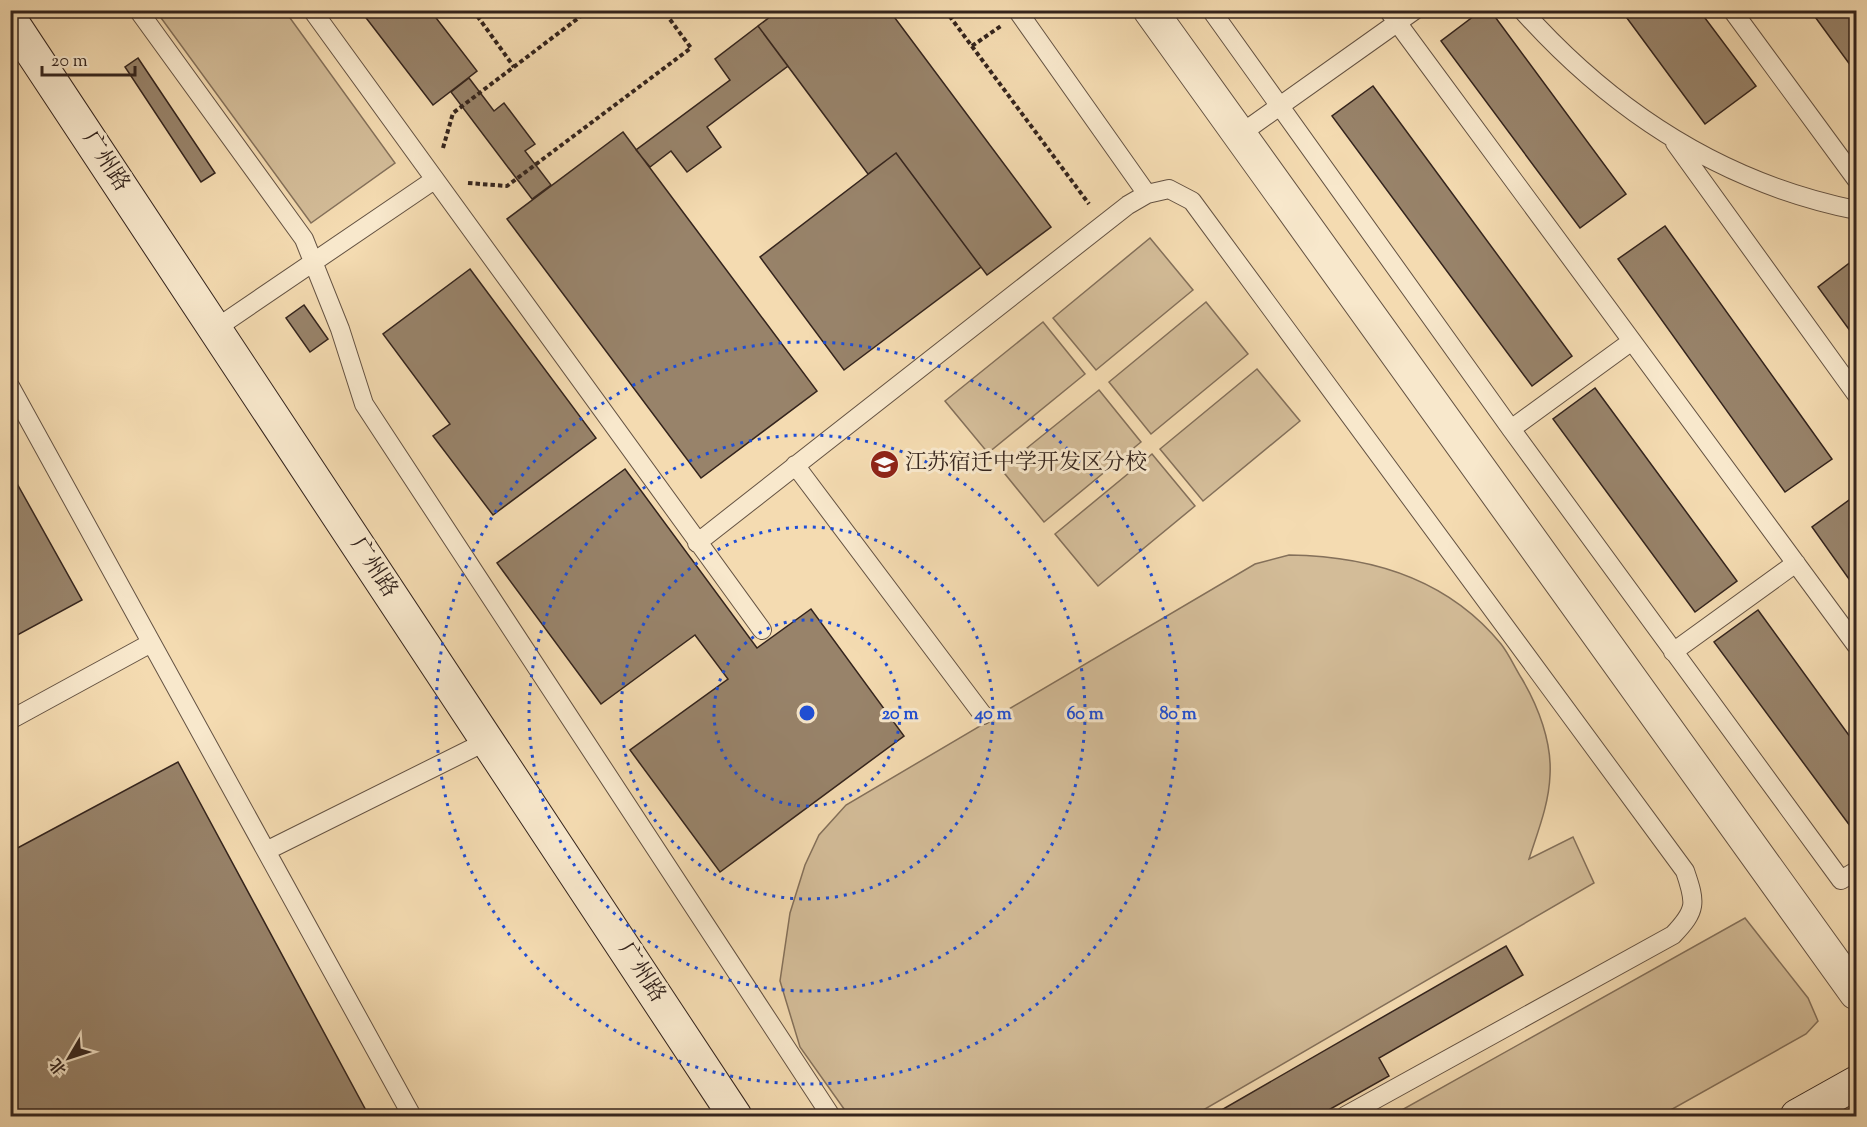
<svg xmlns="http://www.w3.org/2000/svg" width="1867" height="1127" font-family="'Sorts Mill Goudy','Noto Serif SC',serif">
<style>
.green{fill:#d3bc98;stroke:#84705a;stroke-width:1.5}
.building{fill:#98836a;stroke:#34241d;stroke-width:1.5}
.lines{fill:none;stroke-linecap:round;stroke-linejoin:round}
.lane-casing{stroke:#645242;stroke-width:20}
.street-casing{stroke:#645242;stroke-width:35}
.secondary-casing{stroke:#34241d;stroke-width:35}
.path{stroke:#34241d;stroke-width:4;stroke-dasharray:4.5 3;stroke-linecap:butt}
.lane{stroke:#f8e8cc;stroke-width:18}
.street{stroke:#f8e8cc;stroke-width:33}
.secondary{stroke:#f8e8cc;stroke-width:33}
.ring{fill:none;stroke:#1d4ed8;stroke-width:3;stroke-dasharray:3 6}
.labels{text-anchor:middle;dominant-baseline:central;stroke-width:6;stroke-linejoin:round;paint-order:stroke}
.street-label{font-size:22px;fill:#34241d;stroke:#f8e8cc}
.poi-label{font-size:22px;fill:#34241d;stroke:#f8e8cc;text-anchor:start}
.centre{fill:#1d4ed8;stroke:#f8e8cc;stroke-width:3}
.ring-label{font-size:18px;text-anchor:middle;font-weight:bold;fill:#1d4ed8;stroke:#f8e8cc;stroke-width:6;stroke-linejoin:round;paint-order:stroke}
</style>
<rect width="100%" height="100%" fill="#f4dbb1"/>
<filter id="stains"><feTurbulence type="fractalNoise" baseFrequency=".00333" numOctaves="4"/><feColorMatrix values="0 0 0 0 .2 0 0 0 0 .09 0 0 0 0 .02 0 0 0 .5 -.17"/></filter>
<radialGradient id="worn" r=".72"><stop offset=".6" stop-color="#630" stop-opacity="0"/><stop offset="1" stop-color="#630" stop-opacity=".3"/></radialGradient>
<path class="green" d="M156 11H285L395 163 311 223Z
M1150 238 1193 290 1096 370 1053 318Z
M1206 302 1248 354 1151 434 1109 382Z
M1043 322 1085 374 988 453 945 401Z
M1257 369 1300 421 1203 501 1160 449Z
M1099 390 1141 442 1044 522 1001 469Z
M1152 454 1195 506 1098 586 1055 534Z
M1289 555C1371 556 1447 578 1501 644 1509 654 1515 668 1522 679 1538 706 1552 742 1550 775 1549 804 1538 831 1529 859L1573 837 1594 883 1193 1116H849L800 1047 780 981 790 913 805 865 819 835 846 805 1255 564Z
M1745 918 1808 998 1818 1021 1806 1034 1660 1116H1391Z"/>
<path class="building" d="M360 10H430L477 71 433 105Z
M779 10H889L1051 227 987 275 896 153 868 174 758 26Z
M1482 10H1490L1626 194 1580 228 1441 41Z
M1621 10H1699L1756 86 1705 124Z
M1810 10H1856V73Z
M758 26 788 66 707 127 721 147 687 172 671 151 650 167 636 150 730 80 715 59Z
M138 58 215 173 201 182 125 67Z
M469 78 494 111 504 103 535 144 525 151 551 185 532 199 451 92Z
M1373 86 1572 356 1532 386 1332 116Z
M623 132 817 391 701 478 507 219Z
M896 153 981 267 844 370 760 257Z
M1665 226 1832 459 1785 492 1618 259Z
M1856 258V339L1818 287Z
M470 269 596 438 493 515 433 436 450 424 383 334Z
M304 305 328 339 310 352 286 318Z
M1595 388 1737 581 1695 612 1553 419Z
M625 469 757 648 811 609 904 736 720 872 630 750 728 679 695 635 601 704 497 563Z
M10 471 82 600 10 639Z
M1856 495V589L1812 527Z
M1758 610 1856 745V834L1714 642Z
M178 762 369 1116H10V852Z
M1506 946 1523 975 1379 1058 1389 1076 1318 1116H1211Z"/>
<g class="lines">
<defs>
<path id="lane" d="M138 10 304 239 340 329 364 404 831 1116
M312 10 762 630
M1017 10 1147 194
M1211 10 1511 429 1841 880 1856 871
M1388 10 1856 645
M1522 10C1613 112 1722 183 1856 210
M1732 10 1856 179
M1239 135 1415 10
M1675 143 1856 394
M215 329 434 180
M10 386 412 1116
M1511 429 1632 341
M795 465 983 715
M697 543 1128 205 1147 194 1169 189 1192 201 1685 871C1696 903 1697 910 1673 935L1345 1116
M1673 652 1796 563
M10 720 151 643
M266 851 487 741"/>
<path id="street" d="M1150 10 1856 993"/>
<path id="secondary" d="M10 19 735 1116
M1797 1116 1856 1083"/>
</defs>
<use href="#lane" class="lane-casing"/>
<use href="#street" class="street-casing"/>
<use href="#secondary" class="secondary-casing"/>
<path class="path" d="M473 10 514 67
M945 10 1089 204
M972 46 1001 26
M443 148 453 113 589 10
M468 183 507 186 691 48 663 10"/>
<use href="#lane" class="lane"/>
<use href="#street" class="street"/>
<use href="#secondary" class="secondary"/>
</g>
<g class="ring">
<circle cx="807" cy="713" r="93"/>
<circle cx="807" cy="713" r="186"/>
<circle cx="807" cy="713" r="278"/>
<circle cx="807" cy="713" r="371"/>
</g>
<defs>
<symbol id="school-disc" viewBox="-11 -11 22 22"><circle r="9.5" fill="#8f2418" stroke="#f8e8cc"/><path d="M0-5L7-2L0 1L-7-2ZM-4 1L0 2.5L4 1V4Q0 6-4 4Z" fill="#fff"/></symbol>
</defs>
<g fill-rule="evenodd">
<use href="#school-disc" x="868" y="448" width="33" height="33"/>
</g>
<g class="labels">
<g class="street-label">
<text transform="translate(105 162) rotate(57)">广州路</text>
<text transform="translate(373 568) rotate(57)">广州路</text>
<text transform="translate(641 973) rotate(57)">广州路</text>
</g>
<g class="poi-label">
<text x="905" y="464">江苏宿迁中学开发区分校</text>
</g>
</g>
<circle cx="807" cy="713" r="9" class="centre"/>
<g class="ring-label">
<text x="900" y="719">20 m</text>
<text x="993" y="719">40 m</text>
<text x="1085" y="719">60 m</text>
<text x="1178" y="719">80 m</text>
</g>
<rect width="1867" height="1127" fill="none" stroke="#f4dbb1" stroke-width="36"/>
<rect x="12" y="12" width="1843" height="1103" fill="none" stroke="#34241d" stroke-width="3"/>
<rect x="18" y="18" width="1831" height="1091" fill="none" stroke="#34241d" stroke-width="1.5"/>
<g transform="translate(69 1058) rotate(231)" stroke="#f8e8cc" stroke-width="4.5" paint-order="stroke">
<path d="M0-4.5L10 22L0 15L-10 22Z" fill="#34241d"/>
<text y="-9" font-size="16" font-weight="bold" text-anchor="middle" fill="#34241d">北</text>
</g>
<path d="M42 66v9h93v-9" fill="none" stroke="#34241d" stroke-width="3"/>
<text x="51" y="66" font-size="18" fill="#34241d" stroke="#f8e8cc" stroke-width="4.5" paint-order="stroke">20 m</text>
<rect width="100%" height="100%" filter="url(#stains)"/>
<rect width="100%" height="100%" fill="url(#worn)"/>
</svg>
